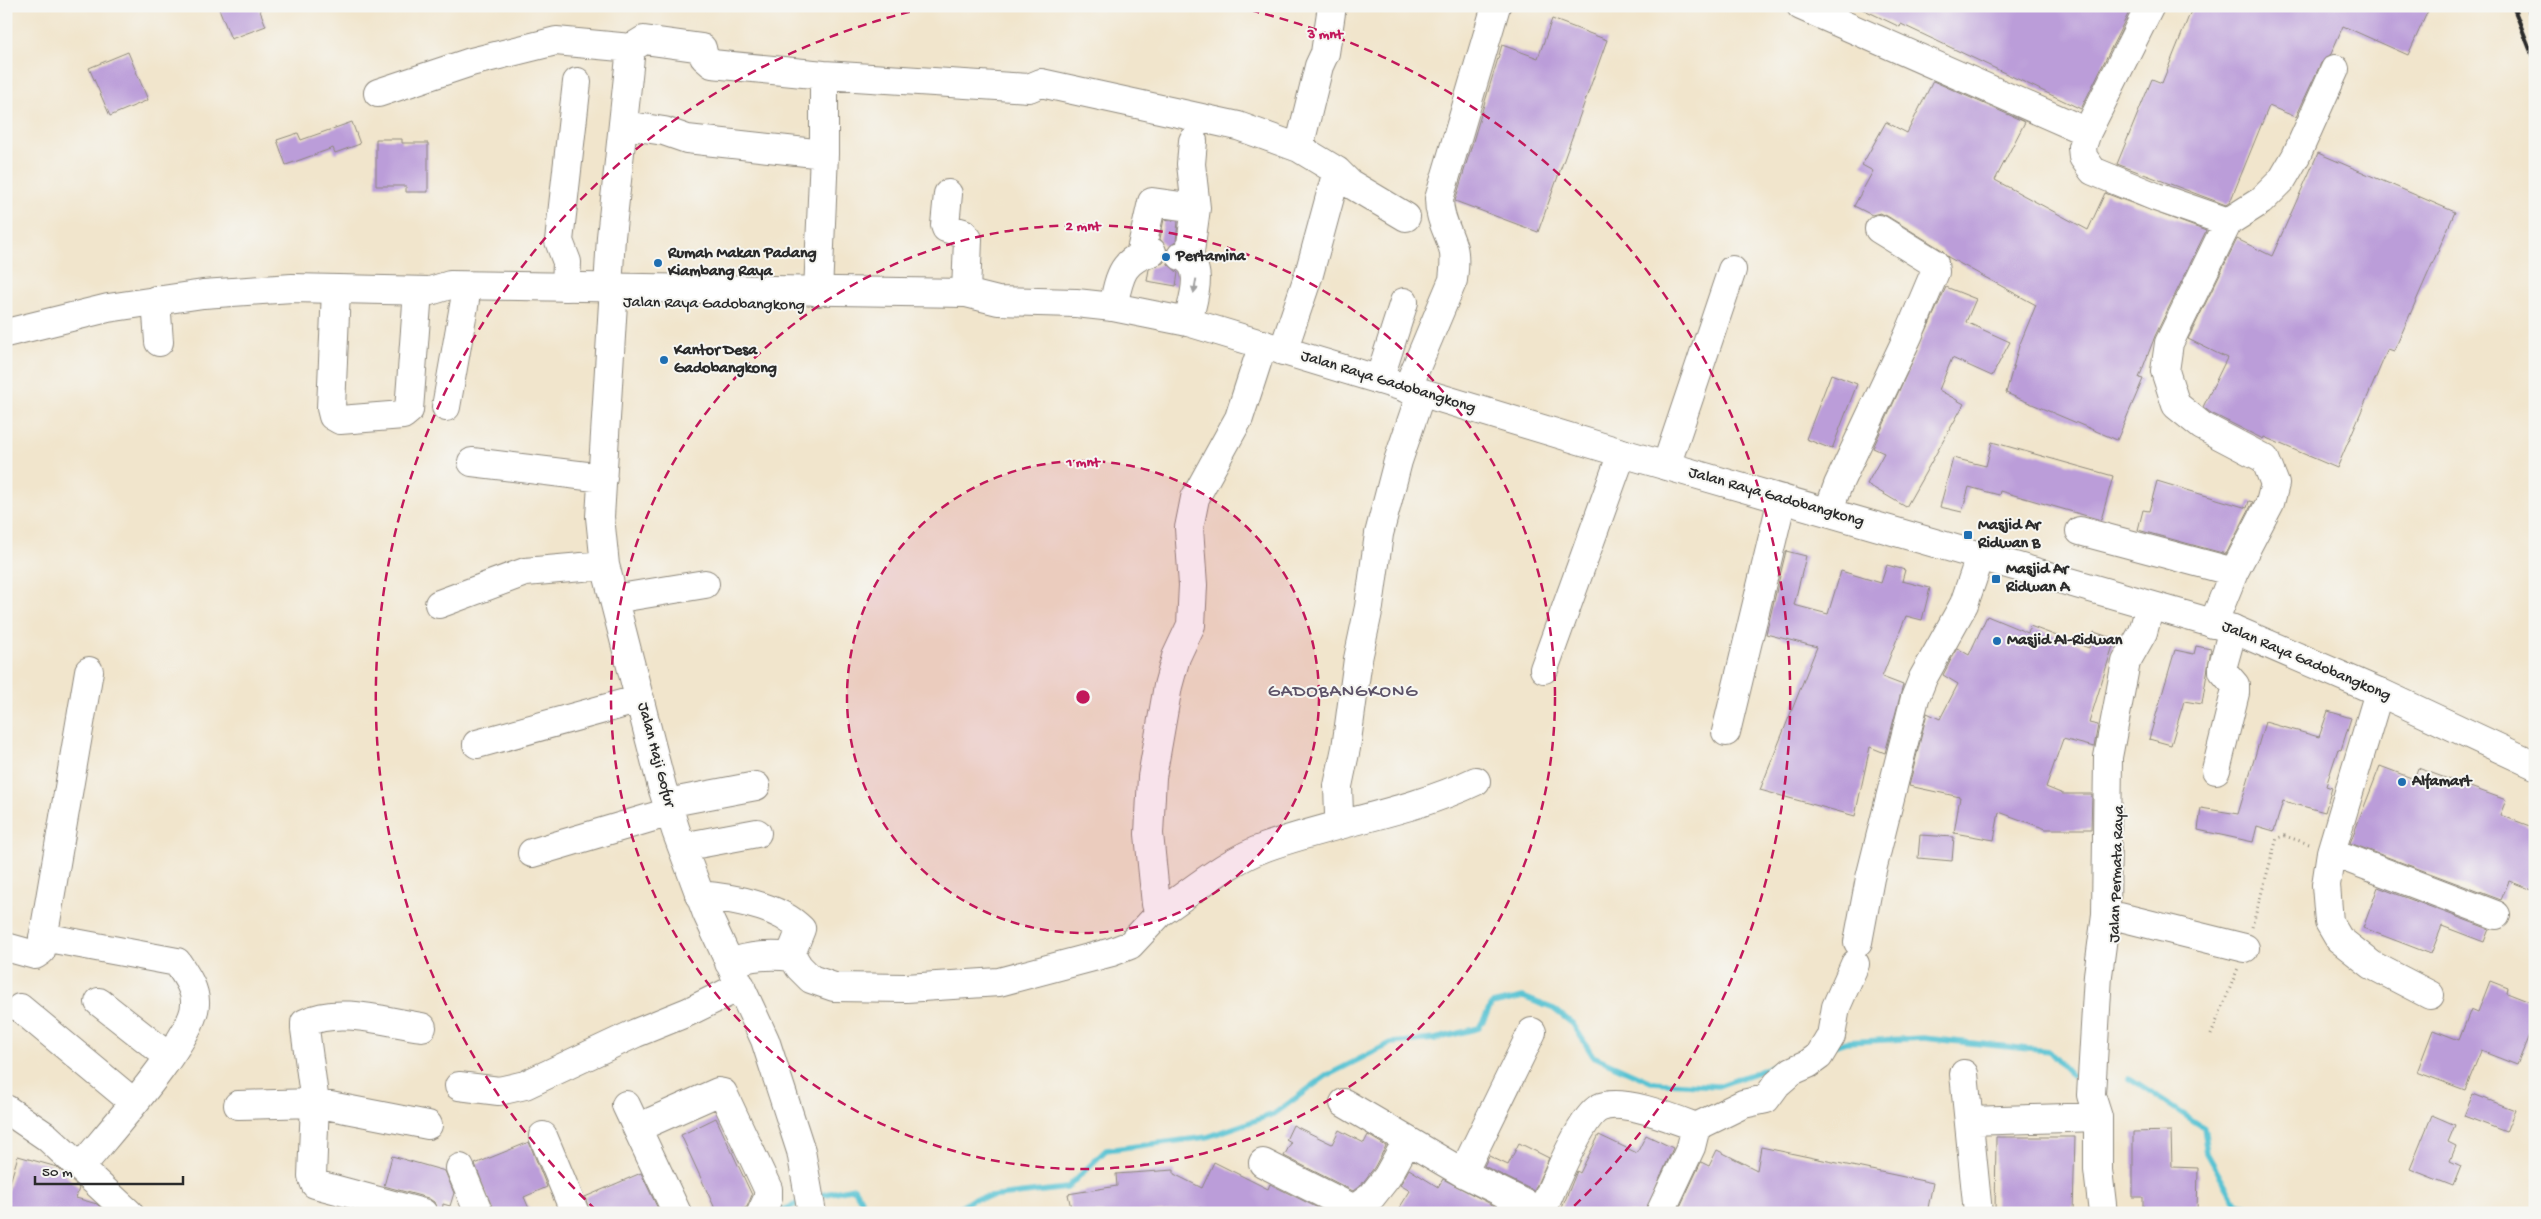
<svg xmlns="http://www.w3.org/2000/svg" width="2541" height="1219" font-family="'Gochi Hand',sans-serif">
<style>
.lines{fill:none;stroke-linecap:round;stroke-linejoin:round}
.stream{stroke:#58c3d3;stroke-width:5.5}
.building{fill:#bb9dd9}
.minor-casing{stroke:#8e887c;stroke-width:30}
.highway-casing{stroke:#8e887c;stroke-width:30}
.path{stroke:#8e887c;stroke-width:3;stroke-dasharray:1 4;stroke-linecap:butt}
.minor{stroke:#fff;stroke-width:28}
.highway{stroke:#fff;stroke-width:28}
.rail{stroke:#2b2b2b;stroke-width:4}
.oneway{fill:#a0a0a0}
.ring{fill:none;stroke:#c2185b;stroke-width:2.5;stroke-dasharray:9 6}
.poi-dot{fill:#1f6fb2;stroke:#f6f6f2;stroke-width:2}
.labels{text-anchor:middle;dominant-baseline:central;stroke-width:4;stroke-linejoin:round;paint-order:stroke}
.poi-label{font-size:16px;font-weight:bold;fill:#2b2b2b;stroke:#f6f6f2;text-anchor:start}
.street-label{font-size:16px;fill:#2b2b2b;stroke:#f6f6f2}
.quarter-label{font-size:19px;letter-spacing:1px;fill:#5d5368;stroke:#f6f6f2}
.centre{fill:#c2185b;stroke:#f6f6f2;stroke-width:2.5}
.ring-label{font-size:15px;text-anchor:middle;font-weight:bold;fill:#c2185b;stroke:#f6f6f2;stroke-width:4;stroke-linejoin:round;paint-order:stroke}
</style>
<rect width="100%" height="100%" fill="#f6f6f2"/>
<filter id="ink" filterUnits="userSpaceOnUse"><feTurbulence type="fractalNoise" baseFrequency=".02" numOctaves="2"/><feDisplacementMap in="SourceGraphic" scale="10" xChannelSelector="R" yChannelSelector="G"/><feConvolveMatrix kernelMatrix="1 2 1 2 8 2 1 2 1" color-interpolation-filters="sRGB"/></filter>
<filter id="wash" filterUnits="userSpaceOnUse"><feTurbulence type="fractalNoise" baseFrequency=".0096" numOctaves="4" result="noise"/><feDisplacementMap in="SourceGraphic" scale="20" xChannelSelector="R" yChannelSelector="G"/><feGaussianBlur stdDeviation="1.12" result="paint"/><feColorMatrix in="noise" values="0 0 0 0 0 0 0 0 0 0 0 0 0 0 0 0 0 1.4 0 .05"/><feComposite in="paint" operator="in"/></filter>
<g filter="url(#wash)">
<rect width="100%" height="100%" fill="#f1e5cc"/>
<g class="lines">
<path class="stream" d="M1837 1045 1846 1042 1923 1038 2049 1051 2071 1075
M2128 1078 2203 1127 2207 1153 2235 1202 2267 1213
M817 1196 854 1188 869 1213
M772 1207 784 1210 803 1201
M952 1213 973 1199 1067 1188 1106 1150 1207 1137 1274 1114 1326 1076 1391 1043 1435 1039 1479 1028 1492 1004 1523 997 1554 1009 1573 1024 1593 1056 1651 1082 1718 1086 1788 1061"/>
</g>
<g id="blocks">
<path class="building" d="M218 6H258L266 26 231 39Z
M1856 6H2132L2081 109 1901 24 1900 27Z
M2193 6H2430L2408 55 2343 26 2331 54 2321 63 2296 117 2269 106 2230 202 2226 205 2117 164 2152 79 2162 83Z
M1552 19 1607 40 1538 232 1455 201 1502 45 1538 58Z
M128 52 148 100 110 116 89 68Z
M1933 81 2025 122 1995 180 2088 230 2105 193 2206 231 2155 336 2139 378 2143 379 2117 440 2006 393 2019 346 2036 305 1948 257 1942 250 1887 216 1880 213 1872 215 1854 206 1873 171 1862 165 1886 122 1907 133Z
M352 122 360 144 335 153 333 148 286 165 277 140 298 133 301 140Z
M376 139H402V143H428V192H406V186H376Z
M2318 153 2455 212 2394 351 2388 349 2337 468 2264 437 2263 439 2211 413 2203 407 2227 358 2188 339 2237 239 2272 256Z
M1164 219 1178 221 1176 242 1167 250 1160 239Z
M1166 258 1168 264 1178 273 1176 286 1147 281 1149 269 1163 263Z
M1946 287 1976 299 1966 322 2010 342 1992 376 1952 358 1939 390 1964 404 1906 507 1867 484 1884 453 1873 448Z
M1831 374 1857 384 1832 449 1806 439Z
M1992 442 2113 476 2101 520 2000 491 1999 495 1969 487 1962 512 1940 507 1953 458 1986 466Z
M2157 481 2247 508 2249 501 2253 502 2226 554 2138 530 2143 510 2149 511Z
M1786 551 1806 556 1794 605 1828 614 1841 571 1881 583 1887 565 1905 570 1902 581 1930 588 1922 620 1906 616 1882 677 1903 685 1885 753 1870 747 1855 816 1760 790 1817 647 1766 634Z
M1987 616 2028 633 2030 626 2089 648 2094 632 2115 639 2089 723 2098 725 2094 747 2063 739 2046 787 2063 794H2092L2091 829H2046L1999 812 1994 840 1954 833 1960 797 1909 786 1927 713 1940 719 1958 684 1943 675 1957 648 1969 655Z
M2196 646 2211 649 2202 704 2184 701 2171 745 2149 739 2175 650 2194 654Z
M2328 711 2351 718 2341 750 2338 749 2326 786 2332 788 2325 812 2283 801 2274 831 2257 826 2253 842 2198 830 2201 808 2238 814 2265 722 2319 737Z
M2380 766 2414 779 2418 768 2506 800 2500 815 2535 828V891L2509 881 2501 900 2350 843Z
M1920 835 1954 837 1952 861 1918 858Z
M2378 887 2489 929 2484 942 2442 926 2431 954 2363 928Z
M2490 981 2508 988 2507 993 2535 1004V1022L2517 1065 2481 1051 2465 1090 2417 1072 2433 1030 2459 1040 2471 1009 2478 1012Z
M2473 1094 2515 1110 2506 1132 2464 1116Z
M2432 1115 2455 1125 2448 1142 2456 1146 2450 1161 2461 1166 2453 1186 2410 1169Z
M716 1118 752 1195 747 1207 734 1213H717L681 1135Z
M1293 1125 1332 1144 1339 1130 1364 1143 1368 1135 1386 1146 1374 1168 1361 1185 1353 1191 1284 1156 1291 1143 1286 1140Z
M2171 1131 2172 1167 2198 1168 2197 1213H2143V1197H2133V1132Z
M1599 1135 1637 1153 1646 1135 1673 1148 1645 1213H1560L1577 1171 1580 1173Z
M1996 1137H2075L2073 1213H1995Z
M529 1142 547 1187 524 1197 531 1213H494L475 1164Z
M1519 1143 1549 1158 1534 1191 1484 1166 1489 1156 1508 1165Z
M1761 1147 1933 1183 1927 1213H1677L1701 1162 1709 1166 1717 1150 1757 1170Z
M18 1156 57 1167 79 1188 76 1198 97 1204 106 1213H6V1196Z
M392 1156 445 1171 454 1193 450 1206 443 1204 442 1213H438L434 1202 428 1198 384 1186Z
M1214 1162 1268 1189 1270 1184 1326 1212 1199 1213 1201 1208 1141 1213H1072L1068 1194 1117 1186 1116 1174 1174 1170V1174L1202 1188Z
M1409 1169 1438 1187 1443 1179 1508 1213H1409L1400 1207 1410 1191 1400 1185Z
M641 1173 660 1213H590L585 1197Z"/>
</g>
</g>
<g filter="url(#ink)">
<use href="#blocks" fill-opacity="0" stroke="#8e887c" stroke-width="1"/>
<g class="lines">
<defs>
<path id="minor" d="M1801 6 2087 132
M2150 6 2087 132 2082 147 2083 157 2093 171 2156 197 2228 222
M378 93 471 62 556 41 631 48 644 40 702 48 704 57 712 64 824 75 1029 88 1041 83 1238 126 1299 148 1337 171 1349 183 1406 217
M624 125 664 131 687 139 824 154
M1299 148 1319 66 1325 53 1332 6
M948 194 945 225 946 228 963 233 968 239 966 293
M1140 255 1152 202 1196 208
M1181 256C1207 266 1192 301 1188 322
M1189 259 1196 208 1191 164 1193 141
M566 287 567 262 559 241 577 82
M608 288 611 237 631 48
M336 290 331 408 333 416 340 420 403 415 409 410 418 291
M818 292 824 154V75
M156 300 159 342
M613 303 600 517 605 565 662 787 676 831 707 914 765 1040 801 1151 812 1213
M1113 307C1119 279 1121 259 1152 252
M1283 351 1309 274 1337 171
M1379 380 1404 302
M1407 389 1453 280C1454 269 1456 259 1453 248 1448 231 1439 218 1439 199L1496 6
M446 407 465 300
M472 462 603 478
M1666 466 1732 270
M1828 512 1838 485 1908 336 1935 272 1934 263 1879 229
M2080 531 2234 572
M614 599 705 584
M439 604 525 572 605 565
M2213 624 2234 572 2270 503 2275 484 2265 459 2202 426 2176 405 2165 371 2169 343 2228 222 2261 201 2282 180 2296 156 2335 69
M1544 669 1622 453
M2379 692 2331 852 2326 885 2329 922 2339 939 2372 965 2430 995
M1726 732 1782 499
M477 744 640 699
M2216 770 2235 693V685L2223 671V665L2233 629
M667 803 756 786
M1346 822 1339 814 1338 786 1346 748 1358 659 1369 607 1379 534 1398 461 1421 393
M682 847 757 833
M2331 852 2496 915
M532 853 670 812
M699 895C731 898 778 905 801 929L791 954 799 967 811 979 834 987 906 988 999 982 1112 952 1130 945 1160 913 1156 904 1149 834 1152 777 1168 686 1176 657 1191 625 1193 585 1189 528 1195 498 1239 418 1263 344
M1160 913C1194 890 1227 861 1266 847 1335 822 1409 813 1476 781
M2120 917 2245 948
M43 937 177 962C185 974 196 989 195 1004 195 1038 105 1137 80 1168
M1858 942 1870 878 1915 698 1923 678 1964 604 1980 557
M6 947 35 955 41 951 89 671
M729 963C751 956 769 954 792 957
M99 1002 169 1057
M20 1008 133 1102
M422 1027C386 1022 339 1006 305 1023V1029L315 1103 312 1176 315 1184 423 1213
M1964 1074 1978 1213
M459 1086 499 1091 525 1085 636 1033 688 1012 741 986
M1344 1103 1463 1173 1544 1213
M238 1105 315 1103 428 1125
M626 1105 677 1213
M6 1109 47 1137 129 1213
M1970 1121 2098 1117
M637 1128 718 1092 723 1093 768 1189V1198L761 1213
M543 1136 575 1213
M1263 1163 1354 1209
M460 1168 479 1213
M1463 1173 1532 1032
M1542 1211C1552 1189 1580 1118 1599 1108 1620 1097 1675 1119 1696 1127L1743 1104 1766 1099 1777 1084 1792 1071 1808 1064 1819 1056 1831 1036 1836 1007 1855 964
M1349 1213 1372 1196 1387 1177 1407 1141
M1660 1213 1691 1147 1696 1127
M2103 1213 2098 1170V1117L2091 1095 2098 975 2106 914 2108 757 2126 662 2143 632 2150 606"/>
<path id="highway" d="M6 333 108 308 203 294 292 288 430 291 450 285 966 293 998 301 1076 303 1113 307 1188 322 1622 453 2233 629 2379 692 2535 765"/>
</defs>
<use href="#minor" class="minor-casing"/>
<use href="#highway" class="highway-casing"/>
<path class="path" d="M2252 927 2277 838 2285 836 2309 844
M2211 1035 2238 968"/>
<use href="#minor" class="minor"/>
<use href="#highway" class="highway"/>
<path class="rail" d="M2513 6 2535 62
M2527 6 2535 26"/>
</g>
<defs><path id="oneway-solid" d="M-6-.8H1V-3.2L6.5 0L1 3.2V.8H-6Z" transform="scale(1.25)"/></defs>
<use class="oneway" href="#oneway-solid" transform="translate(1195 286) rotate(100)"/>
</g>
<circle cx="1083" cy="697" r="236" fill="#c2185b" fill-opacity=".12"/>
<g class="ring">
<circle cx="1083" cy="697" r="236"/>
<circle cx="1083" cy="697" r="472"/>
<path d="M596 1210A707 707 0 0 1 930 7M1236 7A707 707 0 0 1 1570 1210"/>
</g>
<g class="poi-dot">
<circle cx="1166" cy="257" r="5"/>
<circle cx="658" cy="263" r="5"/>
<circle cx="664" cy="360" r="5"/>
<rect x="1963" y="530" width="10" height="10" rx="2.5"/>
<rect x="1991" y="574" width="10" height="10" rx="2.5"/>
<circle cx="1997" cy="641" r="5"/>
<circle cx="2402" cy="782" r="5"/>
</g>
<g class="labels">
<g class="poi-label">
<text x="668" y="254">Rumah Makan Padang<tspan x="668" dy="18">Kiambang Raya</tspan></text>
<text x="1176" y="257">Pertamina</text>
<text x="674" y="351">Kantor Desa<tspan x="674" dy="18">Gadobangkong</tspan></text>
<text x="1978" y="526">Masjid Ar<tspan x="1978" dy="18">Ridwan B</tspan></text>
<text x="2006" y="570">Masjid Ar<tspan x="2006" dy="18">Ridwan A</tspan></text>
<text x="2007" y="641">Masjid Al-Ridwan</text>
<text x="2412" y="782">Alfamart</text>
</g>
<g class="street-label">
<text transform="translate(714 305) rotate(1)">Jalan Raya Gadobangkong</text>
<text transform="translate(1388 383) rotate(17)">Jalan Raya Gadobangkong</text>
<text transform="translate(1776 498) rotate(16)">Jalan Raya Gadobangkong</text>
<text transform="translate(2306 662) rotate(23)">Jalan Raya Gadobangkong</text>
<text transform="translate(655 755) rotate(75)">Jalan Haji Gofur</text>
<text transform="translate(2118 874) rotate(-88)">Jalan Permata Raya</text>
</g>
<g class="quarter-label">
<text x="1343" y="692">GADOBANGKONG</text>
</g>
</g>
<circle cx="1083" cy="697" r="8" class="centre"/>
<g class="ring-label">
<text x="1325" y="38">3 mnt</text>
<text x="1083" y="230">2 mnt</text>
<text x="1083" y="466">1 mnt</text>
</g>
<rect width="2541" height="1219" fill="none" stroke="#f6f6f2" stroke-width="25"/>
<path d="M35 1176v8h148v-8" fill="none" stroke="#2b2b2b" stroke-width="2.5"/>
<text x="42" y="1176" font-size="15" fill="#2b2b2b" stroke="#f6f6f2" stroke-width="4" paint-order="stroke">50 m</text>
</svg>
